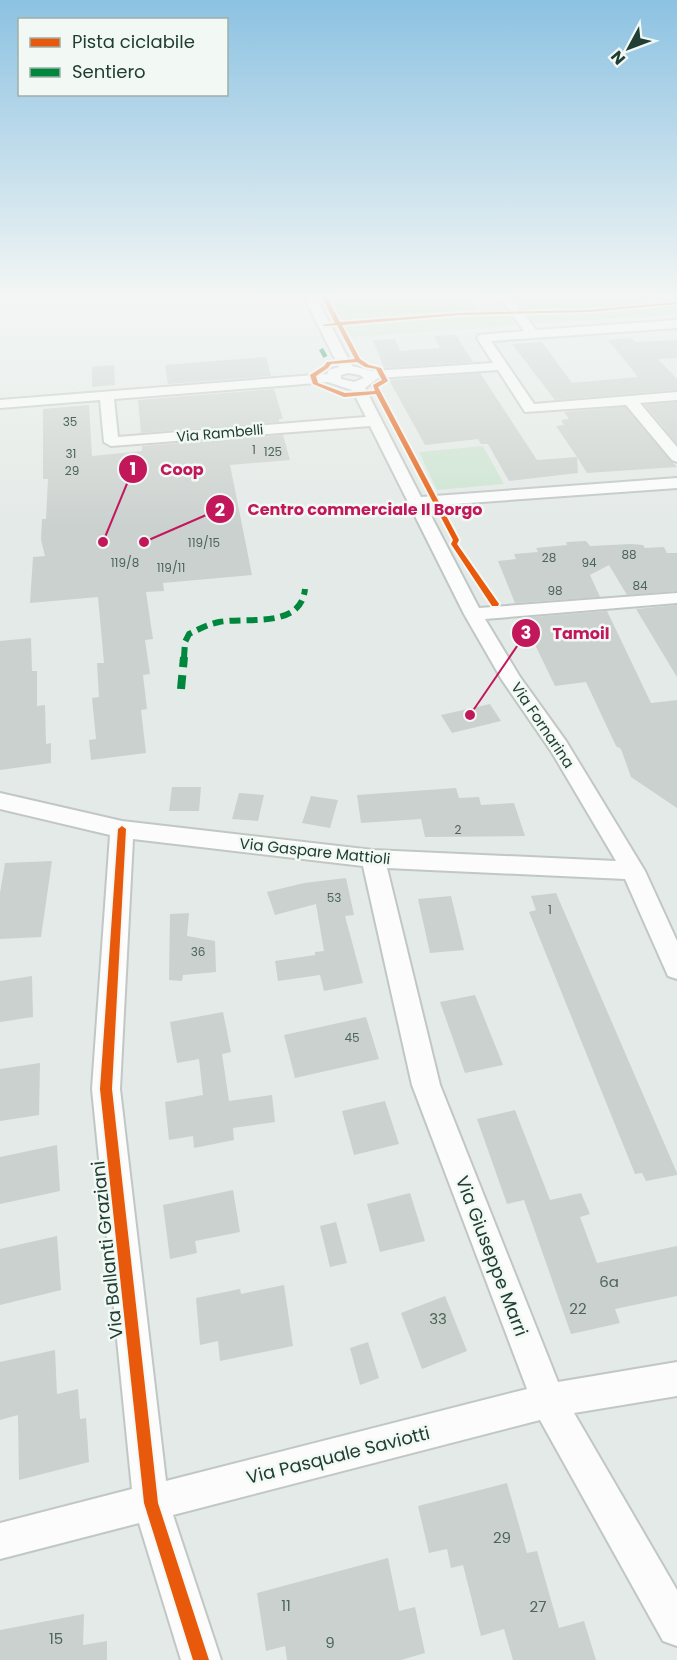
<svg xmlns="http://www.w3.org/2000/svg" width="677" height="1660" font-family="Poppins,sans-serif">
<style>
.green{fill:#cce4d1}
.building{fill:#cbd1ce}
.lines{fill:none;stroke-linecap:round;stroke-linejoin:round}
.street-casing{stroke:#c1c7c4;stroke-width:4}
.street{fill:#fbfcfb;fill-rule:evenodd}
.quiet-far2{stroke:#00873e;stroke-width:4.5;stroke-dasharray:9 4.5;stroke-linecap:butt}
.quiet-far1{stroke:#00873e;stroke-width:6;stroke-dasharray:11 6;stroke-linecap:butt}
.quiet{stroke:#00873e;stroke-width:8;stroke-dasharray:14 8;stroke-linecap:butt}
.cycleway-casing{stroke:#f2f9f5;stroke-width:4}
.cycleway{fill:#e8590c;fill-rule:evenodd}
.labels{text-anchor:middle;dominant-baseline:central;stroke-width:5;stroke-linejoin:round;paint-order:stroke}
.number-label{font-size:12px;fill:#4c645a}
.far-street-label{font-size:14px;fill:#203e33;stroke:#f2f9f5}
.street-label{font-size:15px;fill:#203e33;stroke:#f2f9f5}
.near-number-label{font-size:15px;fill:#4c645a}
.near-street-label{font-size:18px;fill:#203e33;stroke:#f2f9f5}
.leader{fill:none;stroke:#c2185b;stroke-width:2}
.callout-dot{fill:#c2185b;stroke:#f2f9f5;stroke-width:2}
.mark-label{font-size:18px;text-anchor:middle;font-weight:bold;fill:#fff}
.callout-label{font-size:16px;text-anchor:middle;font-weight:bold;fill:#c2185b;stroke:#f2f9f5;stroke-width:5;stroke-linejoin:round;paint-order:stroke}
</style>
<rect width="100%" height="100%" fill="#e4eae7"/>
<path class="green" d="M405 295H466L476 311 520 308 511 295H677V314L348 337 330 301Z
M483 446 504 484 437 490 419 452Z"/>
<path class="building" d="M456 335 473 362 384 368 373 340 395 339 400 351 440 348 434 336Z
M631 338 635 342 677 340V358L658 359 677 379V390L555 400 512 344 542 342 572 383 638 377 608 340Z
M266 357 271 376 168 384 165 365Z
M114 365 115 385 92 387V367Z
M480 373 537 460 577 457 556 426 564 425 561 420 569 419 564 412 625 407 677 467 587 473 577 457 578 473 509 481 488 444H481L478 439 425 445 389 380Z
M274 389 283 419H279V422L141 433 138 400Z
M677 402V444L645 405Z
M89 405 92 456 142 451V446L283 435 290 460 230 465 252 575 163 583 164 591 146 592 153 639 145 640 150 674 143 675 147 709 141 710 146 753 91 760 89 740 96 739 92 698 99 697 97 663H104L98 597 30 603 33 557 45 556 41 540 42 519H46L48 479H43V409Z
M586 541 590 546 631 544 643 545 645 548 664 547 667 553H677V591L627 595 609 565 590 575 600 597 515 603 498 561 516 559 514 554 538 552 536 548 567 545 566 542Z
M677 605V677L636 609Z
M607 611 651 703 677 700V808L631 777 621 749 616 746 586 682 555 686 522 618Z
M31 638 32 671H37V706L45 705 46 744 51 743V763L0 770V641Z
M490 704 501 721 452 733 441 715Z
M172 787H201L199 811H169Z
M456 788 459 798 479 797 481 805 514 803 525 836 425 837 421 819 361 823 357 795Z
M239 793 264 795 258 821 232 819Z
M311 796 338 800 330 828 302 823Z
M52 861 41 937 0 939V893L5 863Z
M346 878 354 915 345 916 363 983 324 991 320 975 278 981 275 961 315 955V952L324 951 316 904 275 915 267 892 304 883Z
M556 893 677 1173V1175L646 1181 642 1173 635 1174 529 912 536 910 531 896Z
M451 896 464 950 430 953 418 899Z
M189 913 187 936 215 941 216 972 183 975 182 981 169 980 170 914Z
M32 976 33 1017 0 1022V981Z
M475 995 503 1065 465 1073 440 1002Z
M223 1012 231 1052 222 1054 229 1101 272 1095 275 1122 233 1128 234 1140 194 1148 193 1136 169 1140 165 1102 203 1095 199 1059 177 1063 170 1022Z
M366 1017 379 1059 295 1078 284 1035Z
M40 1063 39 1115 0 1121V1069Z
M385 1101 399 1144 354 1155 342 1111Z
M515 1110 550 1200 581 1193 590 1214 580 1217 597 1263 677 1246V1296L615 1309 620 1323 571 1334 524 1200 507 1204 477 1119Z
M57 1145 60 1191 0 1204V1157Z
M233 1190 240 1232 195 1241 197 1253 170 1259 163 1205Z
M410 1193 425 1241 380 1252 367 1204Z
M336 1222 347 1263 330 1267 320 1226Z
M57 1236 61 1290 0 1305V1249Z
M284 1285 293 1346 220 1361 218 1341 200 1345 196 1298 240 1289 241 1294Z
M445 1296 467 1351 422 1369 401 1313Z
M368 1342 379 1378 360 1385 350 1348Z
M55 1350 57 1394 78 1389 80 1419 86 1418 89 1462 19 1480 18 1415 0 1420V1362Z
M507 1483 527 1553 537 1551 559 1628 584 1621 596 1660H513L504 1629 481 1636 463 1565 451 1568 447 1549 429 1553 418 1506Z
M388 1558 399 1611 415 1607 425 1653 401 1660H287L285 1646 266 1651 257 1593Z
M84 1614 83 1645 107 1641V1660H0V1630Z"/>
<g class="lines">
<defs>
<path id="street" d="M303 295H315L352 366 372 371 493 363 477 338 479 335 524 331 498 295H510L536 330 677 320V328L491 341 534 404 677 392V400L640 403 677 447V462L672 460 626 405 525 412 498 370 378 378 365 388 421 497 677 478V488L426 506 479 608 677 593V603L485 619 520 677 566 741 645 871 677 941V979L668 976 625 879 387 868 440 1085 558 1382 677 1362V1396L574 1413 677 1590V1646L663 1641 540 1420 173 1515 221 1660H181L139 1523 0 1559V1523L132 1489 92 1089 110 835 0 809V793L122 821 373 850 616 861 551 751 502 680 464 614 370 426 111 446 104 442 100 400 0 408V400L327 374 329 370 339 367ZM348 373 360 375 364 378 354 382 341 379V375ZM328 382 352 390 366 417 118 437 114 399ZM133 839 363 866 412 1085 527 1389 166 1481 120 1089Z"/>
</defs>
<use href="#street" class="street-casing"/>
<use href="#street" class="street"/>
<path class="quiet-far2" d="M321 349 329 363"/>
<path class="quiet-far1" d="M184 658 185 642 189 634C199 629 209 624 219 622 248 617 301 629 305 589"/>
<path class="quiet" d="M181 689 184 657"/>
<defs>
<path id="cycleway" d="M321 295H326L340 322 459 313 588 310 677 302V304L588 312 459 315 342 325 360 359 369 365 381 368 388 381 378 387 459 540 457 544 499 604 498 606H492L451 544 453 540 376 394 344 397 313 384 310 375 324 366 327 362 355 359 337 325 324 326 322 325 335 323ZM357 362 365 367 376 369 382 380 373 385 375 391 345 393 318 383 316 376 328 368 331 364Z
M122 826 126 829 112 1089 158 1503 209 1660H193L144 1503 100 1089 118 829Z"/>
</defs>
<use href="#cycleway" class="cycleway-casing"/>
<use href="#cycleway" class="cycleway"/>
</g>
<linearGradient id="sky" x2="0" y2="1"><stop stop-color="#8cc2e2"/><stop offset="0.56" stop-color="#f3f6f4"/><stop offset="1" stop-color="#f3f6f4" stop-opacity="0"/></linearGradient>
<rect width="677" height="528" fill="url(#sky)"/>
<g class="labels">
<g class="number-label">
<text x="70" y="421">35</text>
<text x="254" y="449">1</text>
<text x="273" y="451">125</text>
<text x="71" y="453">31</text>
<text x="72" y="470">29</text>
<text x="204" y="542">119/15</text>
<text x="629" y="554">88</text>
<text x="549" y="557">28</text>
<text x="125" y="562">119/8</text>
<text x="589" y="562">94</text>
<text x="171" y="567">119/11</text>
<text x="640" y="585">84</text>
<text x="555" y="590">98</text>
<text x="458" y="829">2</text>
<text x="334" y="897">53</text>
<text x="550" y="909">1</text>
<text x="198" y="951">36</text>
<text x="352" y="1037">45</text>
</g>
<g class="far-street-label">
<text transform="translate(220 433) rotate(-5)">Via Rambelli</text>
</g>
<g class="street-label">
<text transform="translate(543 725) rotate(56)">Via Fornarina</text>
<text transform="translate(315 851) rotate(6)">Via Gaspare Mattioli</text>
</g>
<g class="near-number-label">
<text x="609" y="1281">6a</text>
<text x="578" y="1308">22</text>
<text x="438" y="1318">33</text>
<text x="502" y="1537">29</text>
<text x="286" y="1605">11</text>
<text x="538" y="1606">27</text>
<text x="56" y="1638">15</text>
<text x="330" y="1642">9</text>
</g>
<g class="near-street-label">
<text transform="translate(107 1250) rotate(-96)">Via Ballanti Graziani</text>
<text transform="translate(492 1256) rotate(69)">Via Giuseppe Marri</text>
<text transform="translate(338 1455) rotate(-14)">Via Pasquale Saviotti</text>
</g>
</g>
<path class="leader" d="M103 542L133 469M144 542L220 509M470 715L526 633"/>
<g class="callout-dot">
<circle cx="103" cy="542" r="6"/>
<circle cx="144" cy="542" r="6"/>
<circle cx="470" cy="715" r="6"/>
<circle cx="133" cy="469" r="15"/>
<circle cx="220" cy="509" r="15"/>
<circle cx="526" cy="633" r="15"/>
</g>
<g class="mark-label">
<text x="133" y="475">1</text>
<text x="220" y="516">2</text>
<text x="526" y="639">3</text>
</g>
<g class="callout-label">
<text x="182" y="475">Coop</text>
<text x="365" y="515">Centro commerciale Il Borgo</text>
<text x="581" y="639">Tamoil</text>
</g>
<rect x="18" y="18" width="210" height="78" fill="#f2f9f5" stroke="#9eaea7" stroke-width="1.5"/>
<rect x="30" y="38" width="30" height="9" fill="#e8590c" stroke="#9eaea7" stroke-width="1.5"/>
<text x="72" y="48" font-size="18" fill="#203e33">Pista ciclabile</text>
<rect x="30" y="68" width="30" height="9" fill="#00873e" stroke="#9eaea7" stroke-width="1.5"/>
<text x="72" y="78" font-size="18" fill="#203e33">Sentiero</text>
<g transform="translate(629 48) rotate(229)" stroke="#f2f9f5" stroke-width="4.5" paint-order="stroke">
<path d="M0-4.5L10 22L0 15L-10 22Z" fill="#203e33"/>
<text y="-9" font-size="16" font-weight="bold" text-anchor="middle" fill="#203e33">N</text>
</g>
</svg>
